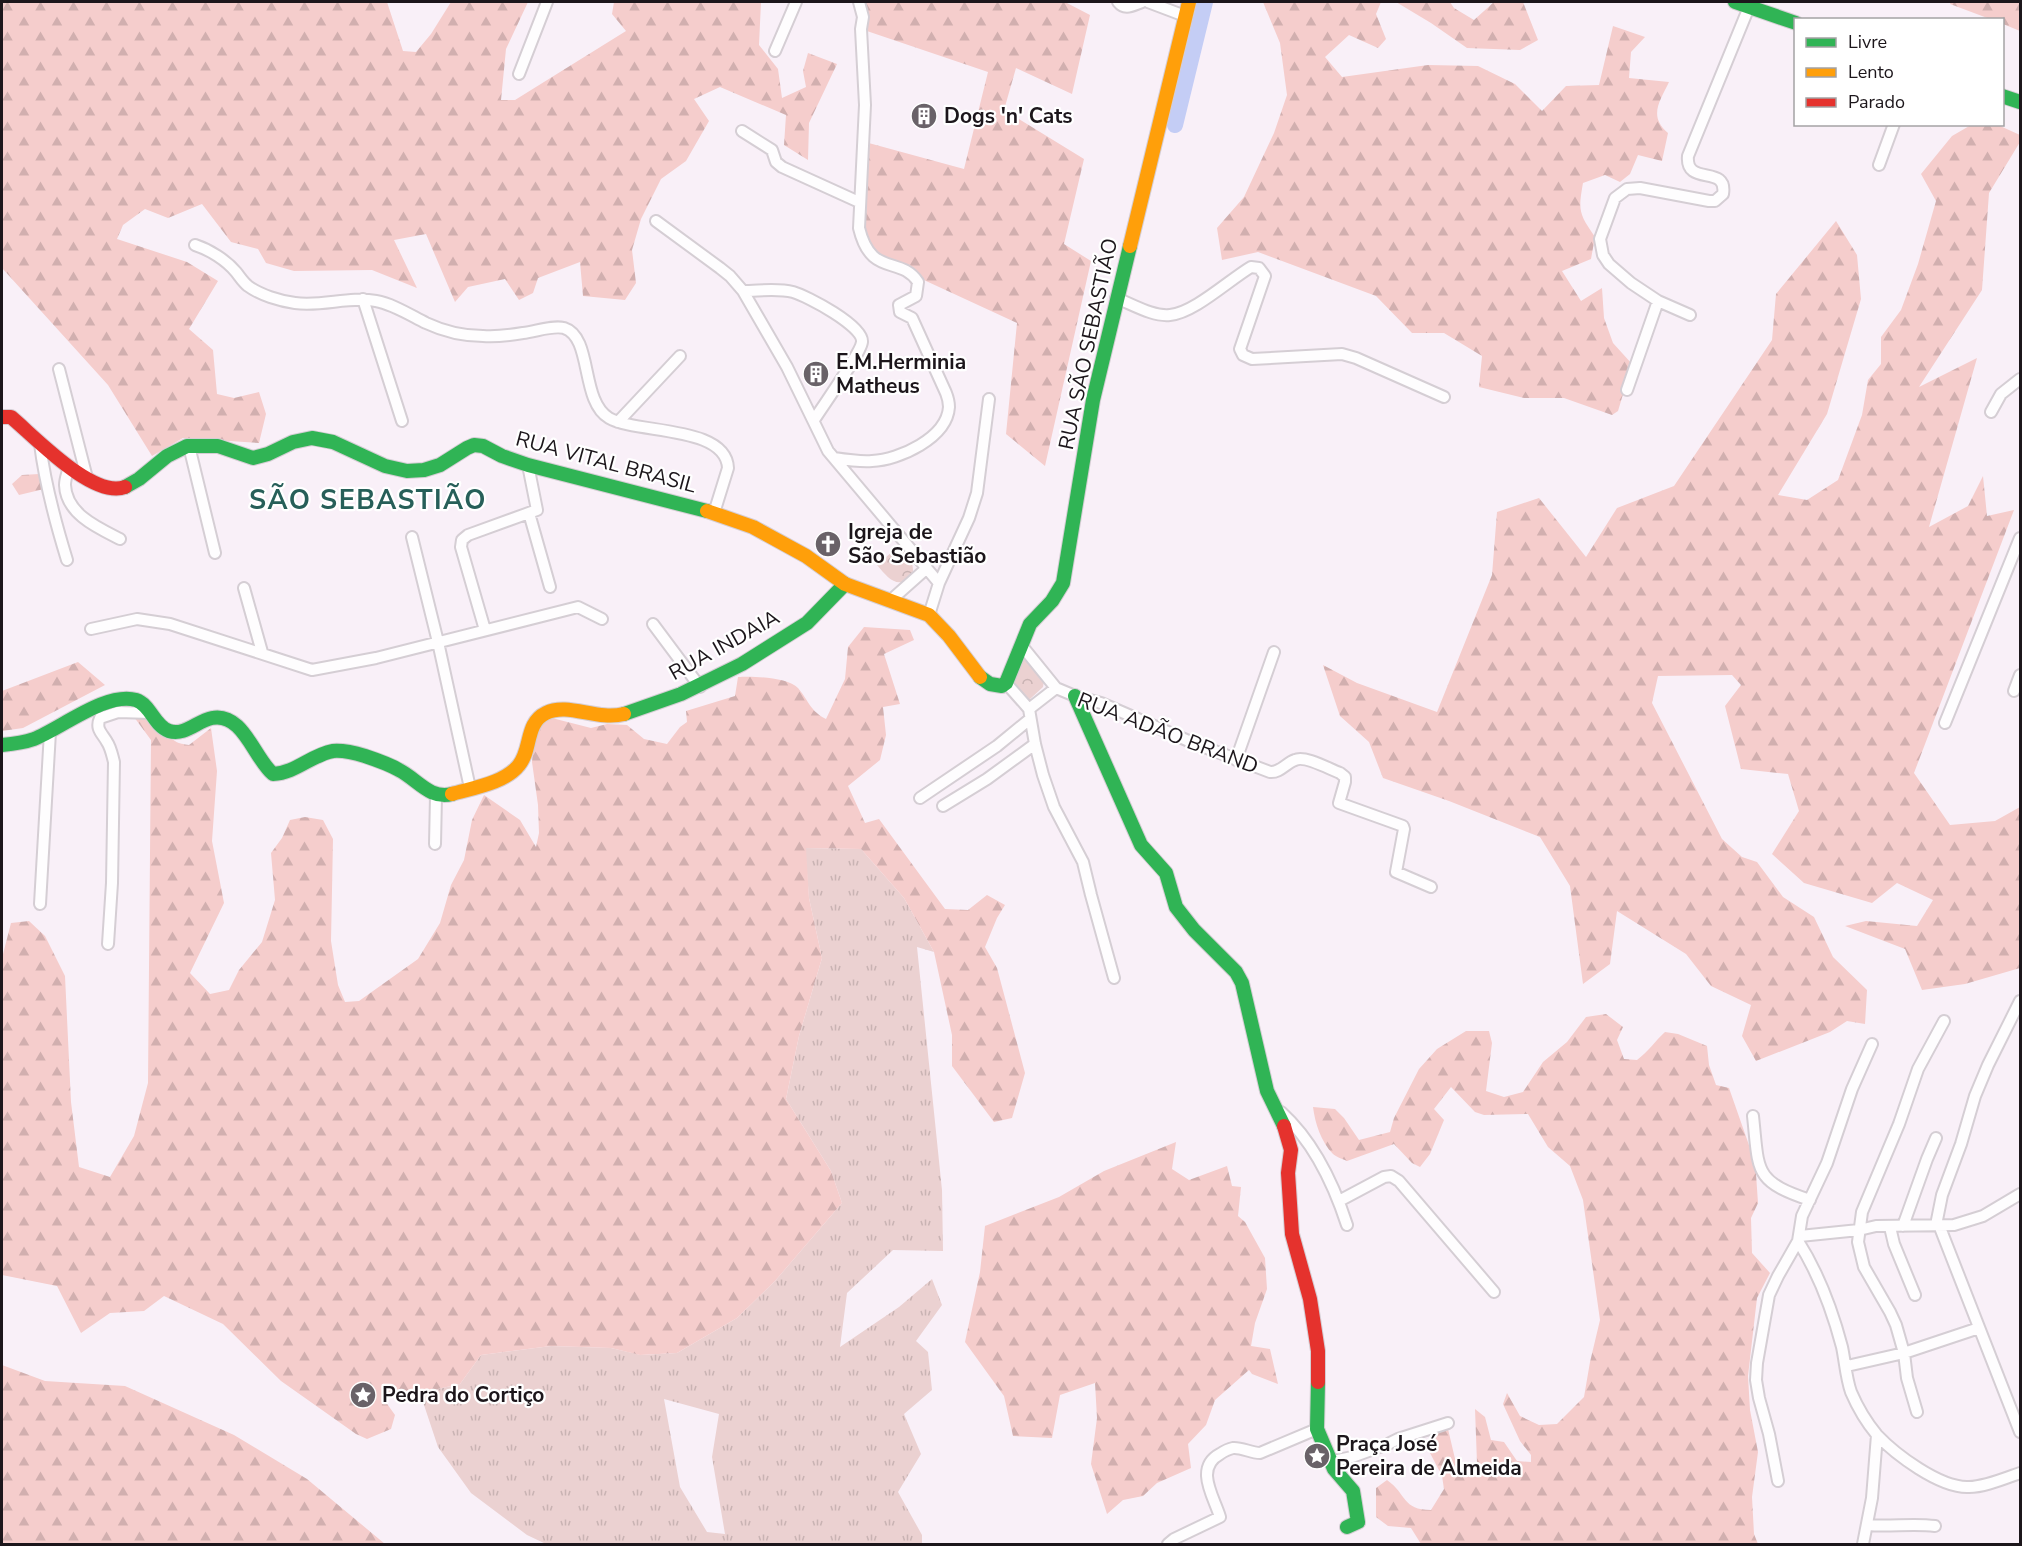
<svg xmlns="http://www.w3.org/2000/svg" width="2022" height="1546" font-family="'Nunito Sans',sans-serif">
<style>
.grass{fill:url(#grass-tufts);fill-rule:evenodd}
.forest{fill:url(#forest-firs)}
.park{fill:url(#park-crowns)}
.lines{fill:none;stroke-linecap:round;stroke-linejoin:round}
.river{stroke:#c4cdf5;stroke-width:16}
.street-casing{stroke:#d5ced4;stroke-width:14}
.fast-casing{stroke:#d5ced4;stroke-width:16}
.slow-casing{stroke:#d5ced4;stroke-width:16}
.jam-casing{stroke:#d5ced4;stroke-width:16}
.street{stroke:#fefdfe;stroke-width:10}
.fast{stroke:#30b455;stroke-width:14}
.slow{stroke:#ff9f0a;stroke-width:14}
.jam{stroke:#e5322d;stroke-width:14}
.labels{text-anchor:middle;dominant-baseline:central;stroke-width:4.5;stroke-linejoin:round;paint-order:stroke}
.poi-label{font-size:21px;font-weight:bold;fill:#1c161b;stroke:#fff;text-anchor:start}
.street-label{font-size:21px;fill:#1c161b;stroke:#fff}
.district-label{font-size:27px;font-weight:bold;letter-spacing:1.5px;fill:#275f59;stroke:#fff}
</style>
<defs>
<pattern id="grass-tufts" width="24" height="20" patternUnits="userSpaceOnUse" patternTransform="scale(1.5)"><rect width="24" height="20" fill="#ebd1d1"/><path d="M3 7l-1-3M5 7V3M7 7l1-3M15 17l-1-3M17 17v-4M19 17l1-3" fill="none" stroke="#c9b3b3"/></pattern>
<pattern id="forest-firs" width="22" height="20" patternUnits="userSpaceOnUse" patternTransform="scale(1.5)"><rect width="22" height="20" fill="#f5cdcc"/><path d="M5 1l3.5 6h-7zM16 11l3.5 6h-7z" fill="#d1afaf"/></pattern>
<pattern id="park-crowns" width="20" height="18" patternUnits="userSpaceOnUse" patternTransform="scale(1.5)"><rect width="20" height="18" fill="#ebd1d1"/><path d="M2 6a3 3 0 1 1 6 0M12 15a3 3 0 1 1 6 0" fill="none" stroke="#c9b3b3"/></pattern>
</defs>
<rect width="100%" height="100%" fill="#f9f0f8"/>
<path class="grass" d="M805 848 861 849 904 898 934 952 917 947 942 1190 943 1251 893 1250 847 1293 840 1347 899 1307 932 1279 942 1305 916 1341 928 1352 932 1390 904 1414 921 1454 898 1492 922 1535V1544H546L527 1535 471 1493 438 1447 420 1393 460 1384 481 1355 551 1346 611 1348 641 1355 677 1353 737 1318 775 1281 842 1203 831 1171 786 1099 799 1036 822 958 809 898ZM664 1399 719 1414 712 1457 725 1534 707 1532 680 1487Z"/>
<path class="forest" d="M2 2H387L403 51 416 52 431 34 451 2H528L506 49 501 100H515L626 31 612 14 614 2H761L759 45 778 69 782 98 806 87 803 71 808 53 837 64 809 123 808 160 784 145 786 115 720 87 694 99 709 121 686 161 661 179 641 219 632 250 636 283 625 300 583 296 580 262 538 278 533 293 519 300 505 279 468 287 455 302 426 234 394 240 417 288 372 270 294 271 266 263 258 249 231 242 202 204 168 218 145 209 123 225 117 239 187 262 218 281 189 329 213 350 217 394 234 398 259 392 266 414 259 443 183 438 152 456 108 385 2 268Z
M854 2H1065L1090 15 1072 94 1016 68 1004 110 1084 159 1064 244 1091 261 1045 466 1006 434 1017 323 913 275 887 265 862 242 865 142 964 169 988 72 861 29Z
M1263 2H1381L1376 14 1386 39 1378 48 1349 35 1325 57 1342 77 1428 65 1478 66 1515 84 1542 111 1566 86 1599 85 1613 26 1645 37 1631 52 1629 78 1669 82C1660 101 1648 116 1668 133L1662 161 1638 155 1630 174 1620 182 1605 175 1583 183C1578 211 1579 214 1595 237L1591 259 1562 271 1581 301 1602 288 1604 318 1613 343 1632 364 1618 411 1612 415 1564 398H1524L1479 387 1482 356 1444 333H1412L1376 296 1258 252 1222 260 1217 228 1244 197 1274 133 1287 95 1280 43Z
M1396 2H1450L1454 8 1474 20 1494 2H1523L1538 40 1520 50 1467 48 1431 23Z
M1951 2H2020V31L2003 24 2002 20 1990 19 1950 4Z
M1971 125H1998L2020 135V142L1989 193 1982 290 1919 387 1977 358 1929 527 1968 506 1983 476 1987 516 2014 510 1914 773 1950 825 1995 821 2020 807V968L1965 984 1922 990 1905 949 1845 926 1866 921 1917 926 1933 900 1897 883 1872 903 1804 883 1772 854 1799 811 1788 774 1741 769 1725 706 1741 685 1732 675 1658 676 1652 703 1722 839 1742 857 1757 862 1783 897 1814 917 1833 957 1867 990 1865 1024 1847 1021 1830 1032 1756 1061 1742 1036 1751 1005 1711 986 1686 954 1617 911 1610 964 1583 984 1570 886 1540 837 1449 801 1383 778 1369 742 1340 716 1323 665 1357 683 1437 712 1492 575 1497 512 1539 498 1586 557 1617 508 1674 486 1772 340 1776 294 1836 221 1857 255 1861 299 1827 414 1778 495 1807 500 1838 480 1862 415 1868 380 1881 364V337L1901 310 1918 264 1936 201 1921 174 1952 136Z
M39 474 44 489 19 495 12 484 22 475Z
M864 627 910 630 914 640 884 654 900 704 883 707 886 735 880 760 848 786 865 823 879 819 945 909 968 910 987 895 1005 905 997 918 985 947 997 968 1025 1073 1012 1118 994 1122 952 1066V1035L934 952 904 898 861 849 806 848 809 898 822 958 799 1036 786 1099 831 1171 842 1203 775 1281 737 1318 677 1353 640 1355 611 1348 551 1346 481 1355 460 1384 420 1393 385 1392V1401L395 1415 391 1429 367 1439 356 1434 281 1381 223 1324 164 1296 144 1311 110 1313 81 1333 57 1286 2 1275V958L11 923 29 921 45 936 65 976 71 1102 79 1167 110 1177 134 1136 148 1083 151 740 134 717C152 716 160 732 175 741 179 744 184 744 189 745L211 728 217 771 212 841 224 903 190 973 210 994 229 990 239 970 262 942 275 900 271 853 282 838 290 820 305 817 323 820 333 839 331 941 338 985 345 1002 359 1001 418 959 440 923 451 885 464 860 472 820 484 795 520 820 536 847 539 833 538 805 532 762 534 735 548 717 591 728 607 724 627 725 644 739 667 744 680 727 687 722 686 711 735 696 738 677C752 676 788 677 798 688 809 701 810 711 826 719L845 679 848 647Z
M78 662 105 685 23 728 2 731V691Z
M1606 1014 1623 1027 1617 1040 1624 1059 1637 1060C1648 1052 1655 1041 1665 1032L1678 1034 1707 1046 1709 1065 1716 1085 1729 1088 1750 1148 1756 1174 1758 1203 1751 1218 1752 1253 1770 1273 1757 1298 1748 1376 1750 1410 1758 1452 1752 1497 1754 1534 1758 1544H1421L1411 1528 1388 1526 1376 1517V1488L1387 1480C1407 1494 1402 1510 1431 1510L1444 1489 1442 1476 1429 1451 1434 1435 1448 1429 1456 1463 1472 1475 1477 1463 1475 1409 1485 1417 1491 1440 1504 1442 1517 1461 1531 1462V1455L1520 1441 1503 1404 1507 1393 1520 1416 1539 1425 1557 1424 1584 1397 1590 1362 1600 1320 1583 1200 1570 1166 1548 1147 1528 1114 1484 1115 1475 1112 1451 1087 1434 1109 1444 1120 1430 1154 1420 1167 1412 1163 1394 1144 1347 1161C1343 1159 1336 1157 1333 1154 1321 1142 1315 1123 1313 1107L1335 1109 1344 1118 1359 1140 1390 1132 1394 1118 1419 1069 1437 1049 1466 1031H1489L1492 1043 1486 1091 1504 1097 1523 1092 1543 1062 1567 1042 1586 1017Z
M1176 1142 1172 1169 1189 1180 1227 1166 1232 1186 1241 1187 1238 1216 1245 1222 1265 1258 1267 1289 1255 1323 1251 1346 1270 1349 1278 1384 1252 1374 1249 1370 1215 1400 1206 1425 1188 1444 1191 1468 1157 1483 1143 1496 1123 1500 1107 1514 1091 1464 1097 1418 1095 1383 1060 1395 1052 1438 1013 1436 1004 1396 965 1342 980 1272 985 1226 1059 1197 1104 1171Z
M2 1365 45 1381 125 1386 234 1435 307 1479 385 1544H2Z"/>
<path class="park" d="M901 544C909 554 914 562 913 576 897 590 888 578 877 565Z
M1026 659 1044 681 1043 687 1029 700 1014 685V682L1023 661Z"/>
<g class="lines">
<path class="river" d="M1175 125 1205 2"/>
<defs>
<path id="street" d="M1118 2C1125 11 1133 5 1142 2
M1148 2 1185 16
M775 51 796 2
M519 74 547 2
M742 131 772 150 776 162 782 167 859 202
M1879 165 1894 124
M656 221 720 268 730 276 743 291 787 367 828 451 939 583
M195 245C210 250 226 260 236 272 240 277 243 282 248 286 260 295 280 301 295 303 322 307 349 296 376 301 393 304 410 315 426 323 443 331 463 336 483 336 496 337 511 335 523 333 535 332 552 325 564 328 593 337 580 401 609 418 636 434 726 425 728 468L714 513
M743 291C759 291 777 288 793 292 807 296 864 326 862 342 861 353 822 407 814 420
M1116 298C1132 304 1153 317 1170 315 1194 313 1229 280 1251 267L1259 268 1265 276 1240 349 1243 355 1252 359 1342 354 1356 358 1444 397
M363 299 402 421
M1690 315 1658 301 1631 283 1609 264 1603 255 1600 239 1615 198 1627 189 1640 188 1709 201H1715L1723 194C1728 164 1685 187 1688 156L1749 7
M59 369 87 478
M1627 390 1658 301
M1991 412 2001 394 2020 379
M618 422 680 356
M40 444C45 484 55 521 67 560
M189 446 215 553
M834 458C847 460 860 462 872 461 899 460 947 438 949 407 949 403 948 398 946 393L912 318 900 312 899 305 916 296 918 282C900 255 871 278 859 228L865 105 861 29 863 17 859 2
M69 466C68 472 65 478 65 485 66 514 98 528 120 539
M529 513 550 587
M412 537 438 642 470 788
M244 588 262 652
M891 600 927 568
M929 615 939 583 969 518 977 493 989 399
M653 624 700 687
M91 629 137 619 170 624 312 670 376 658 578 607 602 619
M485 630 461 547 462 540 468 535 537 510 528 465
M1022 646 1056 688 1075 696 1101 703 1191 742 1270 772C1280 773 1286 763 1295 760 1305 755 1329 769 1340 773L1345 777V782L1339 803 1403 826 1404 829 1396 872 1431 887
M1006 683 1029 709
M2014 691 2020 675
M1029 709 1035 744 1043 775 1054 807 1083 862 1091 895 1114 978
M1029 709 1056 688
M1945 723 2020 538
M1236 760 1274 652
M920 798 997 746 1030 719
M943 806 987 779 1035 744
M435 844 436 796
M40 904 50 732
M108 944 112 883 114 762C112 755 111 748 107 742 102 733 95 729 100 718L118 712 151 713
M1872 1044 1852 1089 1827 1163 1802 1216 1798 1241C1819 1274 1832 1309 1842 1347 1845 1361 1846 1378 1851 1392 1857 1406 1867 1423 1877 1435 1896 1455 1939 1487 1967 1487 1982 1488 2006 1478 2020 1473
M1281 1112C1313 1141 1334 1185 1347 1225
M1753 1116C1759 1171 1753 1181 1810 1200
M1339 1201 1384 1177 1391 1176 1399 1181 1494 1292
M1936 1225 1942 1195 1961 1144 1975 1096 1988 1065 2020 1001
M1939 1225 2020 1432
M1903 1226 1927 1159 1936 1138
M1890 1227 1894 1244 1915 1295
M1800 1236 1859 1230 1876 1226 1954 1225 1983 1216 2020 1194
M1847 1366 1904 1353 1979 1328
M1917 1412 1907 1378 1904 1353 1896 1325 1890 1312 1864 1267 1858 1242 1862 1212 1899 1124 1918 1069 1944 1021
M1329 1462 1352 1457 1388 1444 1398 1439 1448 1423
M1778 1481 1769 1434 1759 1398 1756 1380 1757 1363 1769 1295 1778 1276 1798 1241
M1868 1525C1890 1527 1913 1523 1935 1526
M1168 1544 1174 1539 1220 1517C1214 1497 1194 1468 1220 1454 1223 1452 1228 1449 1233 1448 1241 1447 1251 1453 1260 1453L1317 1429
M1863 1544 1872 1498 1877 1435"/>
<path id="fast" d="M1735 2 1796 23
M2002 96 2020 102
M125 487 139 479 167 456 187 446H218L253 458 268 454 293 442 312 438 333 442 385 466 407 471 424 470 440 465 467 448 474 445 483 446 502 456 528 465 707 511
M980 677 990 684 1002 686 1006 683 1030 624 1052 601 1063 583 1093 400 1130 246
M1075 696 1141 845 1166 873 1176 907 1194 930 1236 972 1242 983 1267 1091 1284 1126
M624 714 681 694 742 664 807 623 845 584
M2 745C13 744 23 743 34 739 60 729 107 691 136 700 151 705 154 726 169 731 185 736 197 721 212 718 243 712 254 758 273 774 296 773 311 755 333 751 344 750 355 753 365 756 377 760 389 764 399 770 417 779 430 800 452 794
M1318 1382 1317 1429 1334 1469 1353 1491 1358 1522 1347 1527"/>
<path id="slow" d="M1130 246 1189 2
M707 511 753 527 806 556 845 584 929 615 949 636 980 677
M452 794C473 788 505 783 519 765 532 749 525 723 546 713 568 702 597 721 624 714"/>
<path id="jam" d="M2 417H11C35 437 93 499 125 487
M1284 1126 1291 1150 1288 1173 1292 1234 1310 1299 1318 1351V1382"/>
</defs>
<use href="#street" class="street-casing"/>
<use href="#fast" class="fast-casing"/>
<use href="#slow" class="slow-casing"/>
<use href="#jam" class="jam-casing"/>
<use href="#street" class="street"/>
<use href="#fast" class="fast"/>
<use href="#slow" class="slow"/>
<use href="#jam" class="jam"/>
</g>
<defs>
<symbol id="building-disc" viewBox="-11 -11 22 22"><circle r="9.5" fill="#696268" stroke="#fff"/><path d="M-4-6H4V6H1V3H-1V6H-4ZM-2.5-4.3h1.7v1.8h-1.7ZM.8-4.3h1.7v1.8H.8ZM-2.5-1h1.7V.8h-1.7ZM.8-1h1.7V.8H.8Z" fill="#fff"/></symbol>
<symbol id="church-disc" viewBox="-11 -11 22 22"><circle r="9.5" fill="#696268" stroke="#fff"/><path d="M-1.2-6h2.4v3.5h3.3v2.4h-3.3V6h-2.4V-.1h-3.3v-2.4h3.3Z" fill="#fff"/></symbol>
<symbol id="sight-disc" viewBox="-11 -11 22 22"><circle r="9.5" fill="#696268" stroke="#fff"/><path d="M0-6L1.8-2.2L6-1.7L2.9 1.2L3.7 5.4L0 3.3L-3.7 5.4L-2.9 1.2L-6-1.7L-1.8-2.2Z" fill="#fff"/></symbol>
</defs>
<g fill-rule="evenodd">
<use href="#building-disc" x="909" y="101" width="30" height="30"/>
<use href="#building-disc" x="801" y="359" width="30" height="30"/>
<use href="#church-disc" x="813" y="529" width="30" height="30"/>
<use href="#sight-disc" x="348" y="1380" width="30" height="30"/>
<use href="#sight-disc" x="1302" y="1441" width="30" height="30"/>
</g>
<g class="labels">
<g class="poi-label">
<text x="944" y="116">Dogs 'n' Cats</text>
<text x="836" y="362">E.M.Herminia<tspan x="836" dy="24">Matheus</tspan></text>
<text x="848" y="532">Igreja de<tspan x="848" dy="24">São Sebastião</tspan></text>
<text x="382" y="1395">Pedra do Cortiço</text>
<text x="1336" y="1444">Praça José<tspan x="1336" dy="24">Pereira de Almeida</tspan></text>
</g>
<g class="street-label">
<text transform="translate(1088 344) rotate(-78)">RUA SÃO SEBASTIÃO</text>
<text transform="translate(606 462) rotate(15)">RUA VITAL BRASIL</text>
<text transform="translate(724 645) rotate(-29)">RUA INDAIA</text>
<text transform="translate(1168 733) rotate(21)">RUA ADÃO BRAND</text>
</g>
<g class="district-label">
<text x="368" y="500">SÃO SEBASTIÃO</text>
</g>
</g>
<rect width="2022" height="1546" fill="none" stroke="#1c161b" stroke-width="6"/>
<rect x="1794" y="18" width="210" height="108" fill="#ffffff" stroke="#a4a2a4" stroke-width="1.5"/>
<rect x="1806" y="38" width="30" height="9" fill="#30b455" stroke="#a4a2a4" stroke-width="1.5"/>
<text x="1848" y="48" font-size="18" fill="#1c161b">Livre</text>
<rect x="1806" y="68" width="30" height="9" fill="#ff9f0a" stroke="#a4a2a4" stroke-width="1.5"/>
<text x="1848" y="78" font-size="18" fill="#1c161b">Lento</text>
<rect x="1806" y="98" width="30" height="9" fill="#e5322d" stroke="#a4a2a4" stroke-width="1.5"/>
<text x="1848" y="108" font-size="18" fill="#1c161b">Parado</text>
</svg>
